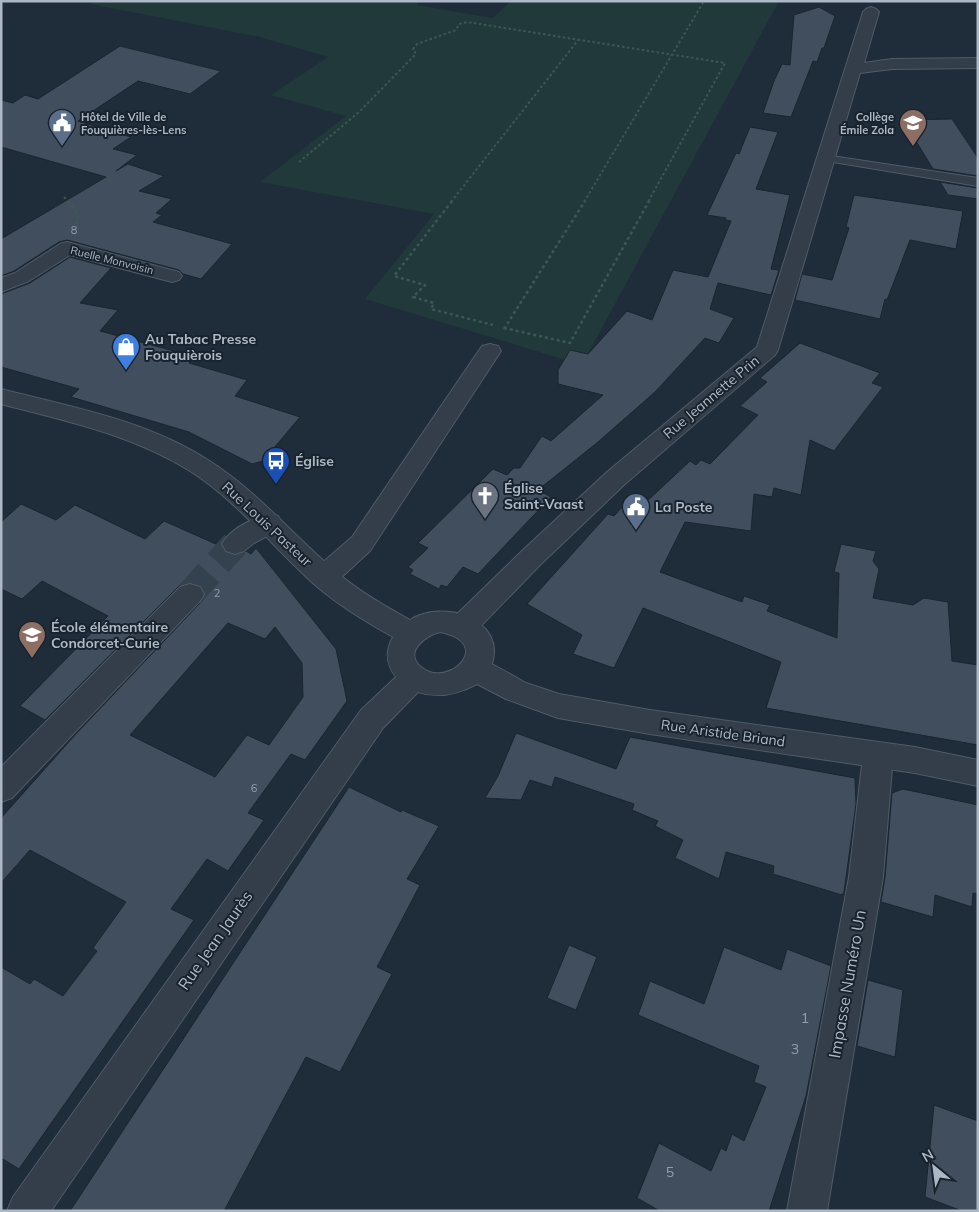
<svg xmlns="http://www.w3.org/2000/svg" width="979" height="1212" font-family="Mulish,sans-serif">
<style>
.green{fill:#21393a}
.building{fill:#404e5e;stroke:#1a2530;fill-rule:evenodd}
.lines{fill:none;stroke-linecap:round;stroke-linejoin:round}
.minor-tunnel{stroke:#34414e;stroke-width:28;stroke-dasharray:28 14;stroke-linecap:butt}
.service-casing{stroke:#505b67;stroke-width:2}
.minor-casing{stroke:#505b67;stroke-width:2}
.tertiary-casing{stroke:#505b67;stroke-width:2}
.path-far1{stroke:#3f5658;stroke-width:2;stroke-dasharray:2.5 2.5;stroke-linecap:butt}
.path{stroke:#3f5658;stroke-width:2.5;stroke-dasharray:3 3;stroke-linecap:butt}
.service{fill:#333e4a;fill-rule:evenodd}
.minor{fill:#333e4a;fill-rule:evenodd}
.tertiary{fill:#333e4a;fill-rule:evenodd}
.labels{text-anchor:middle;dominant-baseline:central;stroke-width:4;stroke-linejoin:round;paint-order:stroke}
.far-poi-label{font-size:11px;font-weight:bold;fill:#adb8c6;stroke:#18232e;text-anchor:start}
.number-label{font-size:11px;fill:#929eac}
.far-street-label{font-size:11px;fill:#adb8c6;stroke:#18232e}
.poi-label{font-size:14px;font-weight:bold;fill:#adb8c6;stroke:#18232e;text-anchor:start}
.street-label{font-size:14px;fill:#adb8c6;stroke:#18232e}
.near-number-label{font-size:14px;fill:#929eac}
.near-street-label{font-size:16px;fill:#adb8c6;stroke:#18232e}
</style>
<rect width="100%" height="100%" fill="#1f2c39"/>
<path class="green" d="M95 1H420L417 5 493 18 511 1H779L582 365 365 299 434 214 260 182 346 116 271 95 328 57 260 37 90 4Z"/>
<path class="building" d="M819 7 835 16 824 48H822L817 62 813 61 791 117 763 113 774 81 782 64 790 65 794 15Z
M120 46 221 71 190 94 138 81 78 121 131 137 113 149 137 155 116 171 128 164 164 176 139 191 172 199 156 213 162 215 153 222 232 244 201 279 183 274 179 270 67 240 59 242 14 271 1 276V239L106 177 1 147V100L13 103 25 95 38 99Z
M952 119 978 158V176L933 169 903 120Z
M750 127 778 132 756 189 790 195 771 269 779 270 771 295 718 283 710 309 734 318 719 343 705 338 655 392 598 442 538 490 551 497 478 574 463 567 447 587 441 585 439 589 410 574 413 570 408 567 428 548 418 543 493 469 507 475 514 468H520L542 436 551 441 603 395 558 384V370L570 350 588 354 627 311 652 320 673 270 708 277 731 221 725 220 726 218 707 215 736 153 739 154Z
M940 182 978 188V199L948 195Z
M854 195 963 211 956 249 910 240 887 300 885 299 880 319 795 300 802 274 832 280 849 228 846 227Z
M70 257 111 268 80 303 118 310 100 331 185 354 181 357 192 360 189 363 247 380 235 396 300 417 263 461 252 464 189 432 71 397 79 389 1 367V294L30 283Z
M800 343 880 373 872 383 883 387 834 451 810 440 801 495 774 488 772 497 754 494 751 531 685 522 660 572 742 602 744 596 770 605 767 611 837 638 839 573 834 572 841 544 876 551 873 561 879 569 873 598 913 605 924 598 948 602 952 661 978 665V745L766 708 781 662 643 608 614 668 573 654 582 635 527 604 608 514 614 516 630 498 644 504 690 461 696 465 701 460 710 464 758 415 740 406 767 382 760 378Z
M21 504 56 520 75 505 145 539 164 521 218 545 224 538 220 545 224 552 234 556 246 551 251 554 256 548 336 649 347 701 305 760 291 754 248 813 264 820 228 871 207 859 171 909 194 920 19 1169 1 1158V967L30 984 34 979 63 996 97 951 93 948 126 902 30 850 1 883V818L75 735 201 602 206 595 201 585 189 582 179 586 45 720 20 706 108 616 42 581 22 599 1 589V522ZM228 623 265 639 275 627 302 663 303 697 269 745 247 735 215 777 130 735Z
M516 733 616 769 630 737 855 778 856 804 844 892 842 895 773 874 774 866 726 852 719 879 675 858 683 840 655 826 658 821 632 810 634 804 555 777 552 787 530 780 521 800 485 798 498 776Z
M349 787 401 812 402 810 439 826 407 879 420 885 377 967 392 974 340 1072 306 1057 224 1211H70Z
M903 789 978 805V894L973 893 972 907 935 895 933 917 881 902 885 877 892 793Z
M569 945 597 957 576 1010 547 998Z
M724 947 781 970 787 949 831 966 806 1096 769 1211H660L637 1198 659 1143 711 1171 721 1148 726 1151 732 1134 744 1141 766 1087 754 1082 759 1066 638 1015 650 981 704 1004Z
M868 980 903 990 895 1057 857 1046Z
M934 1105 978 1121V1211H962L925 1197Z"/>
<g class="lines">
<path class="minor-tunnel" d="M190 594 235 544"/>
<defs>
<path id="service" d="M825 155 978 178V186L821 160 819 158 821 156Z"/>
<path id="minor" d="M871 7 876 9 879 12 864 63 892 59 978 58V68L892 69 860 73 778 350 775 355 625 484 541 564 473 634 463 637 453 634 449 626 453 618 523 550 607 472 757 347 863 12 866 9Z
M67 242 179 272 182 276 179 280 172 282 70 255 29 281 1 292V278L15 273 60 244Z
M490 344 498 346 501 351 370 551 334 584 324 587 314 584 311 577 314 570 352 537 482 346Z
M269 514 278 516 282 523 278 530 254 543 244 551 235 554 226 551 222 544C231 528 252 519 269 514Z
M190 584 200 587 204 594 200 601 12 798 1 802V767L180 587Z
M878 743 889 747 893 756 883 877 827 1211H787L849 877 863 756 867 747Z"/>
<path id="tertiary" d="M1 389C71 407 146 420 208 460 256 490 292 534 334 570 357 590 383 605 410 620 442 599 506 618 492 664L526 683 559 694 650 710 915 747 978 760V786L915 773 650 734 558 718 506 699 477 684C458 694 439 699 418 692L383 728 51 1211H7L13 1197 361 710 396 677C386 664 385 651 393 637 365 621 338 605 314 584 273 547 237 501 190 471 133 435 66 421 1 404ZM440 632C496 643 448 690 421 667 403 652 426 635 440 632Z"/>
</defs>
<use href="#service" class="service-casing"/>
<use href="#minor" class="minor-casing"/>
<use href="#tertiary" class="tertiary-casing"/>
<path class="path-far1" d="M299 162 358 113 416 54 413 49 417 44 456 30 459 24 467 22 725 63 648 202
M64 197 69 202
M451 202 579 39
M584 202 704 1"/>
<path class="path" d="M68 201C74 208 82 215 76 225
M452 201 394 276 425 285 413 297 434 303 431 309 493 325
M504 328 570 343 649 201
M504 329 585 201"/>
<use href="#service" class="service"/>
<use href="#minor" class="minor"/>
<use href="#tertiary" class="tertiary"/>
</g>
<defs>
<symbol id="civic-pin" viewBox="-11 -11 22 30"><path d="M0 17L-7.5 6A9.5 9.5 0 1 1 7.5 6Z" fill="#5c6f8a" stroke="#18232e"/><path d="M-.6-6.5H3V-4.5H.6V-3L4-1V1h2V6H-6V1h2V-1L-.6-3ZM-1.2 2.5V6h2.4V2.5Z" fill="#fff"/></symbol>
<symbol id="school-pin" viewBox="-11 -11 22 30"><path d="M0 17L-7.5 6A9.5 9.5 0 1 1 7.5 6Z" fill="#8d6e63" stroke="#18232e"/><path d="M0-5L7-2L0 1L-7-2ZM-4 1L0 2.5L4 1V4Q0 6-4 4Z" fill="#fff"/></symbol>
<symbol id="shop-pin" viewBox="-11 -11 22 30"><path d="M0 17L-7.5 6A9.5 9.5 0 1 1 7.5 6Z" fill="#3f7fe0" stroke="#18232e"/><path d="M-5-2.5h2.3a2.7 3.5 0 0 1 5.4 0H5L5.5 6h-11ZM-1.5-2.5h3a1.5 2.3 0 0 0-3 0Z" fill="#fff"/></symbol>
<symbol id="bus-pin" viewBox="-11 -11 22 30"><path d="M0 17L-7.5 6A9.5 9.5 0 1 1 7.5 6Z" fill="#1a4fb4" stroke="#18232e"/><path d="M-5-6H5V4H4V6H2V4H-2V6H-4V4H-5ZM-3.5-4V0h7V-4ZM-3.5 1.2v1.5H-2V1.2ZM2 1.2v1.5H3.5V1.2Z" fill="#fff"/></symbol>
<symbol id="church-pin" viewBox="-11 -11 22 30"><path d="M0 17L-7.5 6A9.5 9.5 0 1 1 7.5 6Z" fill="#6b7280" stroke="#18232e"/><path d="M-1.2-6h2.4v3.5h3.3v2.4h-3.3V6h-2.4V-.1h-3.3v-2.4h3.3Z" fill="#fff"/></symbol>
</defs>
<g fill-rule="evenodd">
<use href="#civic-pin" x="46" y="107" width="32" height="43"/>
<use href="#school-pin" x="897" y="107" width="32" height="43"/>
<use href="#shop-pin" x="110" y="331" width="32" height="43"/>
<use href="#bus-pin" x="260" y="445" width="32" height="43"/>
<use href="#church-pin" x="469" y="480" width="32" height="43"/>
<use href="#civic-pin" x="620" y="491" width="32" height="43"/>
<use href="#school-pin" x="16" y="619" width="32" height="43"/>
</g>
<g class="labels">
<g class="far-poi-label">
<text x="81" y="117">Hôtel de Ville de<tspan x="81" dy="13">Fouquières-lès-Lens</tspan></text>
<text x="894" y="117" text-anchor="end">Collège<tspan x="894" dy="13">Émile Zola</tspan></text>
</g>
<g class="number-label">
<text x="74" y="230">8</text>
<text x="217" y="593">2</text>
<text x="254" y="788">6</text>
</g>
<g class="far-street-label">
<text transform="translate(112 260) rotate(14)">Ruelle Monvoisin</text>
</g>
<g class="poi-label">
<text x="145" y="339">Au Tabac Presse<tspan x="145" dy="16">Fouquièrois</tspan></text>
<text x="295" y="461">Église</text>
<text x="504" y="488">Église<tspan x="504" dy="16">Saint-Vaast</tspan></text>
<text x="655" y="507">La Poste</text>
<text x="51" y="627">École élémentaire<tspan x="51" dy="16">Condorcet-Curie</tspan></text>
</g>
<g class="street-label">
<text transform="translate(711 397) rotate(-40)">Rue Jeannette Prin</text>
<text transform="translate(267 524) rotate(43)">Rue Louis Pasteur</text>
<text transform="translate(723 733) rotate(8)">Rue Aristide Briand</text>
</g>
<g class="near-number-label">
<text x="805" y="1018">1</text>
<text x="795" y="1049">3</text>
<text x="670" y="1172">5</text>
</g>
<g class="near-street-label">
<text transform="translate(215 940) rotate(-55)">Rue Jean Jaurès</text>
<text transform="translate(847 984) rotate(-80)">Impasse Numéro Un</text>
</g>
</g>
<rect width="979" height="1212" fill="none" stroke="#adb8c6" stroke-width="5"/>
<g transform="translate(934 1167) rotate(331)" stroke="#18232e" stroke-width="4" paint-order="stroke">
<path d="M0-4L9 19L0 12L-9 19Z" fill="#adb8c6"/>
<text y="-8" font-size="14" font-weight="bold" text-anchor="middle" fill="#adb8c6">N</text>
</g>
</svg>
